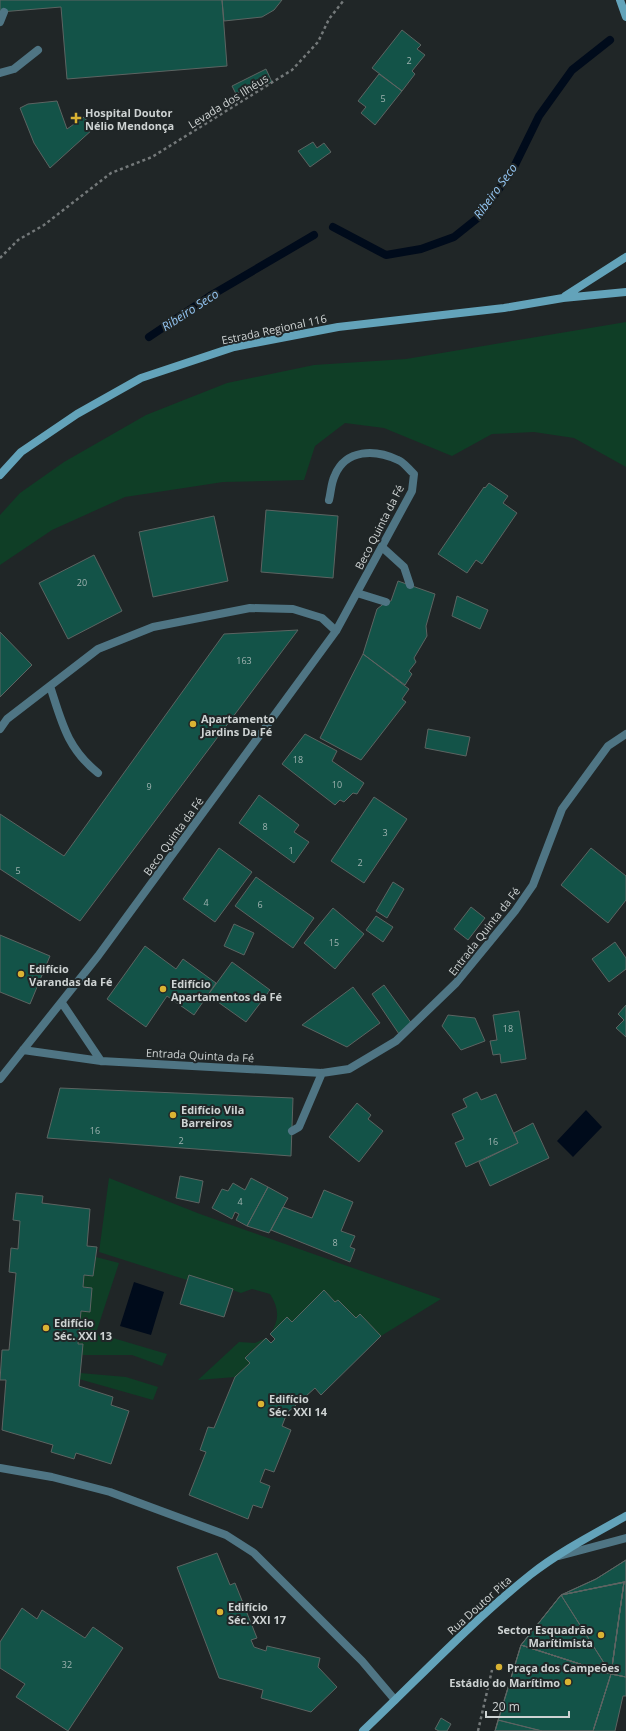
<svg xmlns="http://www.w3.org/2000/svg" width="626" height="1731" font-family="'Open Sans',sans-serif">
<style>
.green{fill:#0f3e26}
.water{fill:#000b1b}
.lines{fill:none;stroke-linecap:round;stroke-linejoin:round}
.stream{stroke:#000b1b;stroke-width:8}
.building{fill:#135348;stroke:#5c6462}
.path{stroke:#74797a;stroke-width:2.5;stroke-dasharray:3 3;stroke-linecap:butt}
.lane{stroke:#4f7584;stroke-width:8}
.street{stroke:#4f7584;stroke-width:8}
.secondary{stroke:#63a3ba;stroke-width:8}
.poi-dot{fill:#dab333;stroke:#202627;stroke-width:1.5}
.labels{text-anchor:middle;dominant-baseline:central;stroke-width:4;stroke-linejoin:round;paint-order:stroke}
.number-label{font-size:9px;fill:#9fb3b0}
.street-label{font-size:11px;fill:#ced3d3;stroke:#202627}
.poi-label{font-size:11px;font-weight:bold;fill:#ced3d3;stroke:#202627;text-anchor:start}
.water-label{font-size:12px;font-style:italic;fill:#95c7f4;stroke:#202627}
</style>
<rect width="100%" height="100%" fill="#202627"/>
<path class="green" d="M626 322V467L574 438 534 432 492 434 452 456 384 428 345 423 315 446 304 480 223 482 125 497 52 530 0 565V515L20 493 64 462 146 415 227 383 314 365 406 359Z
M109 1178 200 1214 441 1299 381 1336 360 1314 356 1318 335 1302 292 1322 287 1317 270 1334C280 1320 279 1308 270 1294L252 1289 241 1293 189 1275 187 1280 99 1252Z
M96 1257 119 1263 96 1333 167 1354 162 1366 132 1355H82L83 1344H78L81 1311 90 1312 92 1288 83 1287 84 1275 93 1276Z
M266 1338 245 1357 250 1363 235 1377 198 1380 239 1342 255 1343Z
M80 1373 126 1377 158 1387 153 1400 79 1379Z"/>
<path class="water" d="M586 1110 602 1127 573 1157 557 1141Z
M134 1282 164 1292 151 1335 120 1326Z"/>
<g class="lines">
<path class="stream" d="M333 227 386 255 421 249 454 237 479 217 513 169 539 116 572 70 610 40
M149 337 210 296 314 235"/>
</g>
<path class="building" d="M0 0H222L227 66 67 79 61 7 0 12Z
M222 0H282L274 10 262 17 224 21Z
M402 30 421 45 417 49 425 55 412 71 415 74 402 91 372 68Z
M266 69 272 82 249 93 248 91 244 93 243 90 236 94 232 86Z
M379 74 402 91 375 125 361 113 366 107 358 101Z
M57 101 67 129 84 117 93 129 50 168 34 143 20 108 28 104Z
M313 142 317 148 324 143 331 152 310 167 298 151Z
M489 483 508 496 503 503 517 513 482 564 476 560 467 573 438 554 484 487 485 488Z
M266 510 338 516 333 578 261 572Z
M214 516 228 581 153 597 139 532Z
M94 555 122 611 68 639 39 583Z
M398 581 435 594 426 626 427 636 414 658 416 662 409 671 412 674 405 685 363 654 377 609 386 602 391 601Z
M457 596 488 610 480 629 452 616Z
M298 630 80 921 0 869V814L64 856 224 634Z
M0 632 32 665 0 697Z
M363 654 409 689 402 699 406 702 361 760 320 738Z
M428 729 470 737 466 756 425 748Z
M305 734 337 751 332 761 364 783 357 794 353 793 344 802 340 800 335 805 282 764Z
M259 795 299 825 294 832 309 842 294 863 239 823Z
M374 797 407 819 364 883 331 861Z
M219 848 252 872 215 922 183 899Z
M591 848 626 876V900L608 923 561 885Z
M256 877 314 918 293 948 235 906Z
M393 882 404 889 387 918 376 911Z
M471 907 485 918 468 940 454 929Z
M333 908 364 934 335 969 304 943Z
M376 916 393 927 383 942 366 930Z
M234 924 254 933 244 955 224 946Z
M0 935 50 956 30 1004 0 992Z
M615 942 626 958V969L609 982 592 959Z
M145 946 176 969 183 959 216 983 194 1015 167 996 146 1027 107 999Z
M232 962 270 990 246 1022 208 995Z
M384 985 412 1024 399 1034 372 994Z
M353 987 380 1023 347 1047 302 1025Z
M626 1005V1037L616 1028 624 1020 618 1014Z
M519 1011 526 1059 501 1063 500 1054 493 1055 490 1041 497 1040 493 1015Z
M448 1015 475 1018 485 1041 461 1050 442 1026Z
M60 1088 293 1098 291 1156 47 1138Z
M477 1092 481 1100 496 1094 518 1143 466 1167 455 1143 464 1139 452 1114 467 1107 463 1099Z
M357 1103 371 1115 368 1119 383 1131 359 1162 329 1137Z
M533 1123 549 1158 490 1186 479 1162 518 1143 514 1133Z
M180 1176 203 1181 199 1203 176 1198Z
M251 1178 268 1187 247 1226 236 1220 239 1214 235 1212 232 1219 212 1208 222 1189 228 1191 233 1183 245 1190Z
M268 1187 288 1198 269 1233 247 1226Z
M324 1190 353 1202 341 1231 355 1236 350 1247 355 1249 350 1262 271 1230 283 1207 312 1218Z
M16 1193 43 1196 42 1203 90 1209 87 1246 97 1247 93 1276 84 1275 83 1287 92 1288 90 1312 81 1311 78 1344H83L79 1386 113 1397 111 1405 129 1411 111 1464 76 1453 74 1459 51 1452 53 1445 2 1430 6 1380H0L2 1350H9L16 1273 9 1272 11 1248 18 1249 20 1221 13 1220Z
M189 1275 233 1289 224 1317 180 1304Z
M324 1290 335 1302 338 1300 356 1318 360 1314 381 1336 321 1395 315 1388 287 1413 282 1426 291 1430 274 1472 265 1469 260 1482 270 1486 262 1508 253 1505 248 1519 189 1495 206 1452 200 1450 208 1427 214 1428 235 1377 250 1363 245 1358 266 1338 271 1343 275 1339 270 1334 287 1317 292 1322Z
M217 1553 230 1585 235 1583 257 1638 251 1640 254 1647 266 1651 267 1646 320 1658 318 1667 337 1687 311 1712 261 1698 263 1690 219 1678 177 1567Z
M626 1560V1582L561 1595 596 1579Z
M626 1560V1582L561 1595 596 1579Z
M624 1582 611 1674 521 1645 561 1595Z
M624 1582H626V1677L611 1674Z
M624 1582 611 1674 521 1645 561 1595Z
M624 1582H626V1677L611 1674Z
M624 1582H626V1677L611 1674Z
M624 1582 611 1674 561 1595Z
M561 1595 611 1674 521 1645Z
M22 1608 37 1619 42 1610 85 1638 93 1627 123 1648 68 1731 16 1697 25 1684 0 1668V1642Z
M521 1645 611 1674 593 1731H495Z
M521 1645 611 1674 593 1731H495Z
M521 1645 611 1674 593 1731H542L498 1720Z
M611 1674 626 1677V1696H623L615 1731H593Z
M441 1718 451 1724 447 1731H439L435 1729Z
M498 1720 542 1731H495Z"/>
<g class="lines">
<path class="path" d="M0 258 18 240 44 225 111 173 152 157 292 70 318 42 329 19 344 0
M478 1731 492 1670"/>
<path class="lane" d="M0 22 4 12
M0 73 14 69 38 50
M382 547 404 567 410 585
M357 593 386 602
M559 1556 626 1538"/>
<path class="street" d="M50 686C62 723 67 748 98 773
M0 729 7 719 98 649 153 627 250 608 293 609 322 618 336 631
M62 1003 101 1061
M23 1050 101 1061 322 1073 349 1069 396 1041 456 983 515 911 533 885 562 809 608 746 626 734
M0 1079 98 956 336 631 412 491 414 474C409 470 404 462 398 460 375 449 346 449 335 475 331 483 331 492 329 500
M292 1131 299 1127 322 1073
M0 1468 52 1477 110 1492 226 1535 254 1553 362 1661 395 1700"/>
<path class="secondary" d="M620 0 626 17
M565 296 626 257
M0 475 21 452 77 414 141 378 234 347 338 327 504 308 563 298 626 292
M363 1731C418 1679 470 1623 530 1575 559 1552 594 1534 626 1516"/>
</g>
<g class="poi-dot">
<path d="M74 112h4v4h4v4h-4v4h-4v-4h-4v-4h4z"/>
<circle cx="193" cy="724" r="4"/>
<circle cx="21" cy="974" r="4"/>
<circle cx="163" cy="989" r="4"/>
<circle cx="173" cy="1115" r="4"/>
<circle cx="46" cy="1328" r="4"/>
<circle cx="261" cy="1404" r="4"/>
<circle cx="220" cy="1612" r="4"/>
<circle cx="601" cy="1635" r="4"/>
<circle cx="499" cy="1667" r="4"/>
<circle cx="568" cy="1682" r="4"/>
</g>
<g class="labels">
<g class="number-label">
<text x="409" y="60">2</text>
<text x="383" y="98">5</text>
<text x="82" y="582">20</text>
<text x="244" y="660">163</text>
<text x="298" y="759">18</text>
<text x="337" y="784">10</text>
<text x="149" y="786">9</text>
<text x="265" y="826">8</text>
<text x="385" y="832">3</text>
<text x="291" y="850">1</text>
<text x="360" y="862">2</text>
<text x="18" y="870">5</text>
<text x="206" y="902">4</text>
<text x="260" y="904">6</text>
<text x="334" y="942">15</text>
<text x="508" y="1028">18</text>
<text x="95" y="1130">16</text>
<text x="181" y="1140">2</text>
<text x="493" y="1141">16</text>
<text x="240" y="1201">4</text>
<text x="335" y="1242">8</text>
<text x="67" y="1664">32</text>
</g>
<g class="street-label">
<text transform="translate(228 101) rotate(-32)">Levada dos Ilhéus</text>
<text transform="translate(274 329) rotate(-12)">Estrada Regional 116</text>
<text transform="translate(379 527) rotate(-63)">Beco Quinta da Fé</text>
<text transform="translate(173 836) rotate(-54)">Beco Quinta da Fé</text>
<text transform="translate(484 931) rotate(-52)">Entrada Quinta da Fé</text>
<text transform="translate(200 1055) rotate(3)">Entrada Quinta da Fé</text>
<text transform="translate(479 1605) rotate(-42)">Rua Doutor Pita</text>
</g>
<g class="poi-label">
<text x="85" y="112">Hospital Doutor<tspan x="85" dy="13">Nélio Mendonça</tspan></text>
<text x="201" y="718">Apartamento<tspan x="201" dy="13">Jardins Da Fé</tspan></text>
<text x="29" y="968">Edifício<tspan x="29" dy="13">Varandas da Fé</tspan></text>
<text x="171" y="983">Edifício<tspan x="171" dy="13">Apartamentos da Fé</tspan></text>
<text x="181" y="1109">Edifício Vila<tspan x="181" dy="13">Barreiros</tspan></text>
<text x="54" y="1322">Edifício<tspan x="54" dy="13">Séc. XXI 13</tspan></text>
<text x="269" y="1398">Edifício<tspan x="269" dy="13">Séc. XXI 14</tspan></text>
<text x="228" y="1606">Edifício<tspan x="228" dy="13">Séc. XXI 17</tspan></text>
<text x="593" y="1629" text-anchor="end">Sector Esquadrão<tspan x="593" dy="13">Marítimista</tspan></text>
<text x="507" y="1667">Praça dos Campeões</text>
<text x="560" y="1682" text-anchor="end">Estádio do Marítimo</text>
</g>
<g class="water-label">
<text transform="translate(495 191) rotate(-54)">Ribeiro Seco</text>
<text transform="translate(190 310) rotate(-33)">Ribeiro Seco</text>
</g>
</g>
<path d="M486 1711v6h83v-6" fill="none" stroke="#ced3d3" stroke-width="2"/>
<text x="492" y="1711" font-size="12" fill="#ced3d3" stroke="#202627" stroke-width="3" paint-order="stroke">20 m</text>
</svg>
